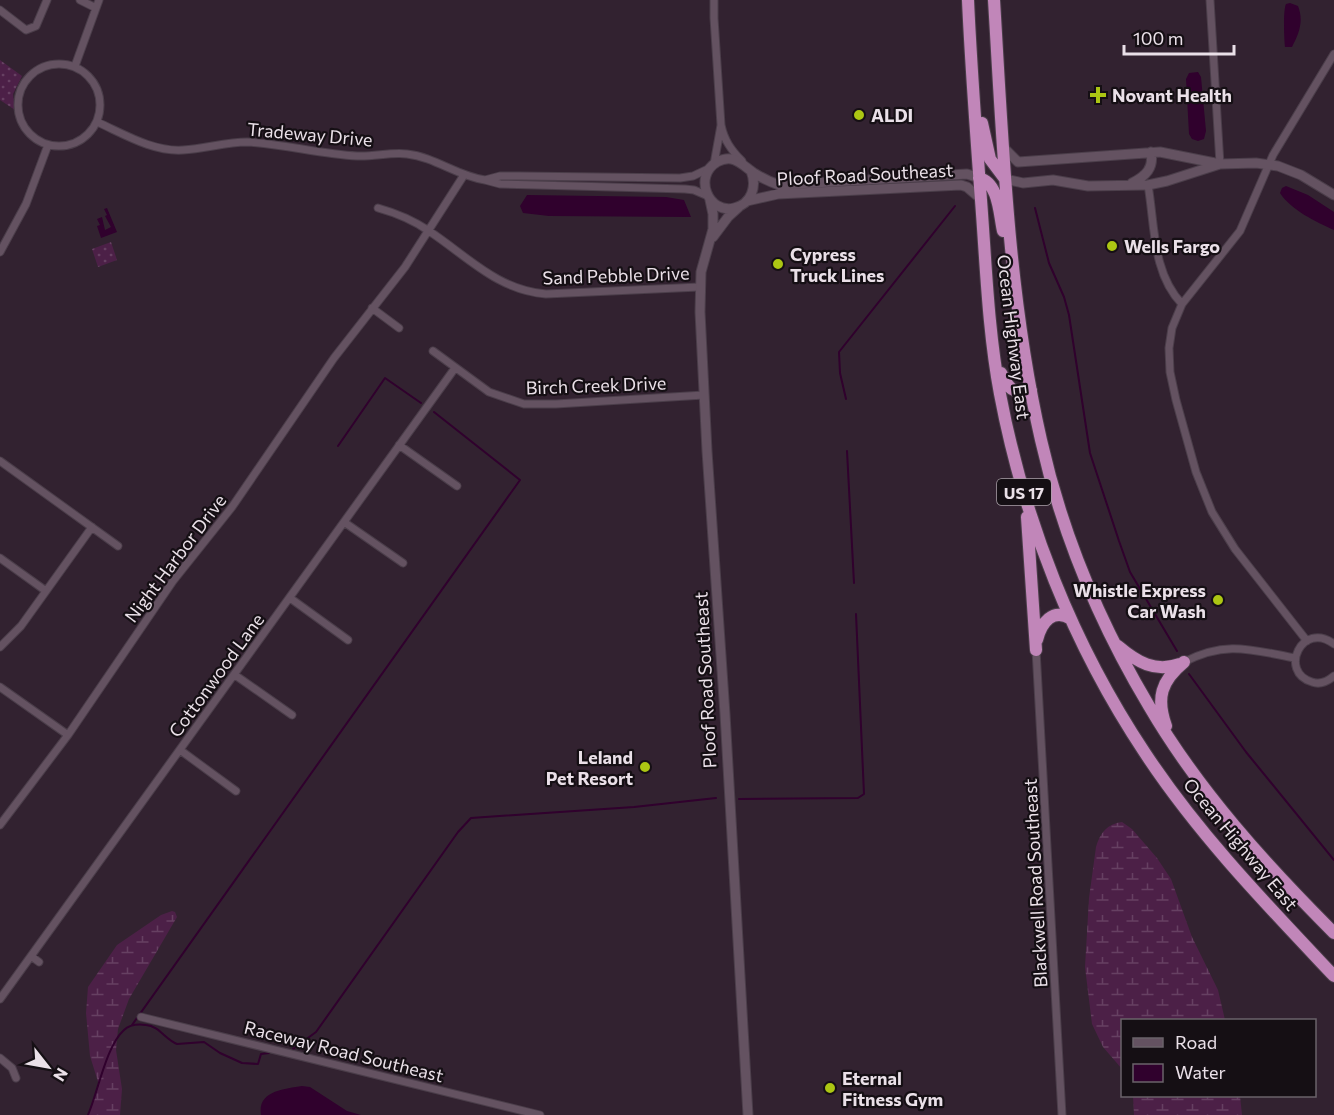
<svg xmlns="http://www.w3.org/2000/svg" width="1334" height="1115" font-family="Commissioner,sans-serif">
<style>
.grass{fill:url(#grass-dots)}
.wetland{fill:url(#wetland-marsh)}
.water{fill:#30012d}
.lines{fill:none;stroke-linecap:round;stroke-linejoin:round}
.stream{stroke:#30012d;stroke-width:2}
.minor-casing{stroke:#4b3e4a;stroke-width:9}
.tertiary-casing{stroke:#4b3e4a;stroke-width:11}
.trunk-casing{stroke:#4b3e4a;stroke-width:14}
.minor{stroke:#645261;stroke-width:7}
.tertiary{stroke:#645261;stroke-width:9}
.trunk{stroke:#c186b9;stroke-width:12}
.poi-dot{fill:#acc613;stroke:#150f14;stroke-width:2}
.labels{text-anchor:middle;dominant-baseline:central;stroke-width:4.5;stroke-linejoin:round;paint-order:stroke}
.shield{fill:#150f14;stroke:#aaa1a8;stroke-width:1.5}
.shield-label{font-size:16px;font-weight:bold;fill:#eae0e8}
.poi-label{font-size:18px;font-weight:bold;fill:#eae0e8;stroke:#150f14;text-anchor:start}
.street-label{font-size:18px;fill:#eae0e8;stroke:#150f14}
</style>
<defs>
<pattern id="grass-dots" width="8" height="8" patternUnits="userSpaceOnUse" patternTransform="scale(1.5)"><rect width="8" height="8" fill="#4c2047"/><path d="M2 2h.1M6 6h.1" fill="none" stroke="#664062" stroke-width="1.8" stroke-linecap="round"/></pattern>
<pattern id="wetland-marsh" width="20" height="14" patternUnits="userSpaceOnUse" patternTransform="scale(1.5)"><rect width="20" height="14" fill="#4c2047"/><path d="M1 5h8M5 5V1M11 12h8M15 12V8" fill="none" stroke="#664062"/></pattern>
</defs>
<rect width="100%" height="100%" fill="#322230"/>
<path class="grass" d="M0 60 22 76 13 94 15 110 0 100Z
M111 242 117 260 98 267 92 249Z"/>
<path class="wetland" d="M1122 822 1132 829 1157 858 1171 879 1192 937 1218 990 1225 1020H1122V1069L1103 1047 1092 1024 1085 967 1089 898 1096 847C1100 833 1107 824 1122 822Z
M172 911 175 912 177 917 129 999 118 1029 116 1050 122 1089 120 1115H88L99 1085 90 1056 86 1013 88 987 117 945 161 915Z
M1133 1096H1240L1242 1115H1134Z"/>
<path class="water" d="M1290 3 1298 6C1304 21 1299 34 1292 47H1285C1284 38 1283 10 1286 4Z
M1198 72 1201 77 1206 131 1204 139 1198 141 1192 139 1189 134 1186 79 1189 73Z
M1286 186 1308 195 1334 212V230C1316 222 1291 210 1280 193L1282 188Z
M527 195 666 197 684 200 691 217 549 216 523 213 520 206Z
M107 208 117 232 101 238 97 226 100 225 97 219 102 217 105 230 111 227 105 216 107 215 104 209Z
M302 1086 310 1087 347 1111 361 1115H261C257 1091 284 1089 302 1086Z"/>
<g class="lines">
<path class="stream" d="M1035 208 1049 263 1064 297 1069 315 1090 453 1119 541 1130 572 1177 651
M846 399 840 373 839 352 955 206
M338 446 385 378 421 403
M847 451 854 583
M1189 674 1246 752 1334 860
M739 799 858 798 864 794 856 614
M132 1025 520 480 434 412
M293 1049 316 1032 458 832 471 818 634 807 716 798
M88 1115C98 1092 106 1046 124 1030 129 1025 138 1024 146 1025 159 1026 165 1039 177 1044L204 1042 220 1053 242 1063 258 1064 261 1054 269 1053"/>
<defs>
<path id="minor" d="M80 0 96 8
M714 0V18L721 125
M1210 0 1220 164
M0 10 26 30 36 26 47 0
M18 105a41 41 0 1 1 82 0a41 41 0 1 1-82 0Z
M75 66 99 0
M97 122C124 134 153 152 183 150 205 149 225 142 247 142 284 144 320 154 357 156 374 157 390 152 407 154 435 157 457 176 485 180
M714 164 721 125C724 140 731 150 742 161
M1148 185C1155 225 1152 273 1182 304
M708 196 694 190 685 189 500 184 485 180 500 176H520L680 178 693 176 708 169
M378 208C396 213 413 220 429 231 467 256 497 290 546 294L699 287
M0 252 26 204 48 145
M372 308 399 328
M433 351 489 392 524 404H556L704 395
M399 445 457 486
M0 461 118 546
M344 522 403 563
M0 558 46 591
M290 598 348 640
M1307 641 1235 549 1212 512 1196 472 1176 400 1170 372 1169 348 1172 328 1182 304 1240 231 1273 155 1334 54
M1334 644C1302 620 1278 672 1312 682 1320 685 1327 682 1334 676
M0 647 21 626 92 527
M1036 650 1062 1115
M1184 662C1226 640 1252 650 1295 658
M235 675 292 715
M0 687 68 735
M180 750 236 791
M0 825 68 735 173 581 232 507 334 358 405 267 464 175
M31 956 39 962
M0 999 455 368
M141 1017 540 1115
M0 1058 12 1068 16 1078"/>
<path id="tertiary" d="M1004 148 1018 162 1160 152 1220 164 1256 163 1278 166 1301 175 1334 195
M751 171C757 186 752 204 734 208 708 214 693 176 717 162 734 153 742 165 754 173 762 178 770 182 779 185L967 174 979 178
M1005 179 1023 183 1053 180 1088 186 1148 185 1167 181 1220 164
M1132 183C1146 176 1154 168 1151 152
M710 200 713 214V229L701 272 700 312 707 451 725 714 748 1115
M747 201 778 194 961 185 967 187 981 199
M713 237 728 217 739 207"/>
<path id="trunk" d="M968 0C971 67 976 133 981 200 986 265 988 330 1000 394 1024 521 1073 645 1145 753 1199 835 1267 905 1334 976
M994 0C1003 147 1008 296 1041 440 1062 533 1100 624 1149 706 1198 790 1265 864 1334 933
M982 123 990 159 1005 179
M979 178C999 183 999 213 1003 231
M1001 373C1009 389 1012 394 1031 390
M1027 517 1036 650
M1037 640C1041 623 1053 607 1071 619
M1118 646C1137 662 1155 673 1180 664
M1166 726C1156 698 1161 681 1184 662"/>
</defs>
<use href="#minor" class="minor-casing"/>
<use href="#tertiary" class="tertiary-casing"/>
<use href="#trunk" class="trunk-casing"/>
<use href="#minor" class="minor"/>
<use href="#tertiary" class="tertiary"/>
<use href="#trunk" class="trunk"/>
</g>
<g class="poi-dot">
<path d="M1095 86h6v6h6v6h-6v6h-6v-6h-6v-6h6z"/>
<circle cx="859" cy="115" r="6"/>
<circle cx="1112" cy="246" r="6"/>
<circle cx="778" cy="264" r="6"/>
<circle cx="1218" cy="600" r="6"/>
<circle cx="645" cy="767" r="6"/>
<circle cx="830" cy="1088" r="6"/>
</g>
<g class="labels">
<rect class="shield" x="997" y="479" width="54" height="26" rx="4.5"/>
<g class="shield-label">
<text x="1024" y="492">US 17</text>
</g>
<g class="poi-label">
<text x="1112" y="95">Novant Health</text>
<text x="871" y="115">ALDI</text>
<text x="1124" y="246">Wells Fargo</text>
<text x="790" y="254">Cypress<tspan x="790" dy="21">Truck Lines</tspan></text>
<text x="1206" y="590" text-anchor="end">Whistle Express<tspan x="1206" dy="21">Car Wash</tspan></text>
<text x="633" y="757" text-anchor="end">Leland<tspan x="633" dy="21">Pet Resort</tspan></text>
<text x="842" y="1078">Eternal<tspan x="842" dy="21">Fitness Gym</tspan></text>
</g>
<g class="street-label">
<text transform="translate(310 134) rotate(5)">Tradeway Drive</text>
<text transform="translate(865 174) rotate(-3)">Ploof Road Southeast</text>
<text transform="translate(616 275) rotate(-2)">Sand Pebble Drive</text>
<text transform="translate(1014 337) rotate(83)">Ocean Highway East</text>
<text transform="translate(596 385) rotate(-2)">Birch Creek Drive</text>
<text transform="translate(175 558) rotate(-53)">Night Harbor Drive</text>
<text transform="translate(216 675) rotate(-54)">Cottonwood Lane</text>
<text transform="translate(705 680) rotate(-93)">Ploof Road Southeast</text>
<text transform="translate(1241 844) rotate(50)">Ocean Highway East</text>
<text transform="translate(1035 883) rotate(-93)">Blackwell Road Southeast</text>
<text transform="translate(344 1051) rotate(14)">Raceway Road Southeast</text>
</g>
</g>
<rect x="1121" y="1019" width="195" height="78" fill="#150f14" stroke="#6a6369" stroke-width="1.5"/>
<rect x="1133" y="1038" width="30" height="9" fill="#645261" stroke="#6a6369" stroke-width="1.5"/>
<text x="1175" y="1049" font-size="18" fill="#eae0e8">Road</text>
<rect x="1133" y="1064" width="30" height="18" fill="#30012d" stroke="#6a6369" stroke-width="1.5"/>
<text x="1175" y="1079" font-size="18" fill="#eae0e8">Water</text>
<g transform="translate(48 1067) rotate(121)" stroke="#150f14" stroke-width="4.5" paint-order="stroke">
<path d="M0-4.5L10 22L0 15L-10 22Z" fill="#eae0e8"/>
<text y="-9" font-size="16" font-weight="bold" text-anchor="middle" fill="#eae0e8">N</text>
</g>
<path d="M1124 45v9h110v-9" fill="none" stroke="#eae0e8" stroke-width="3"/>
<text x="1133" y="45" font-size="18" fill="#eae0e8" stroke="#150f14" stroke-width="4.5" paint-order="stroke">100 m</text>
</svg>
